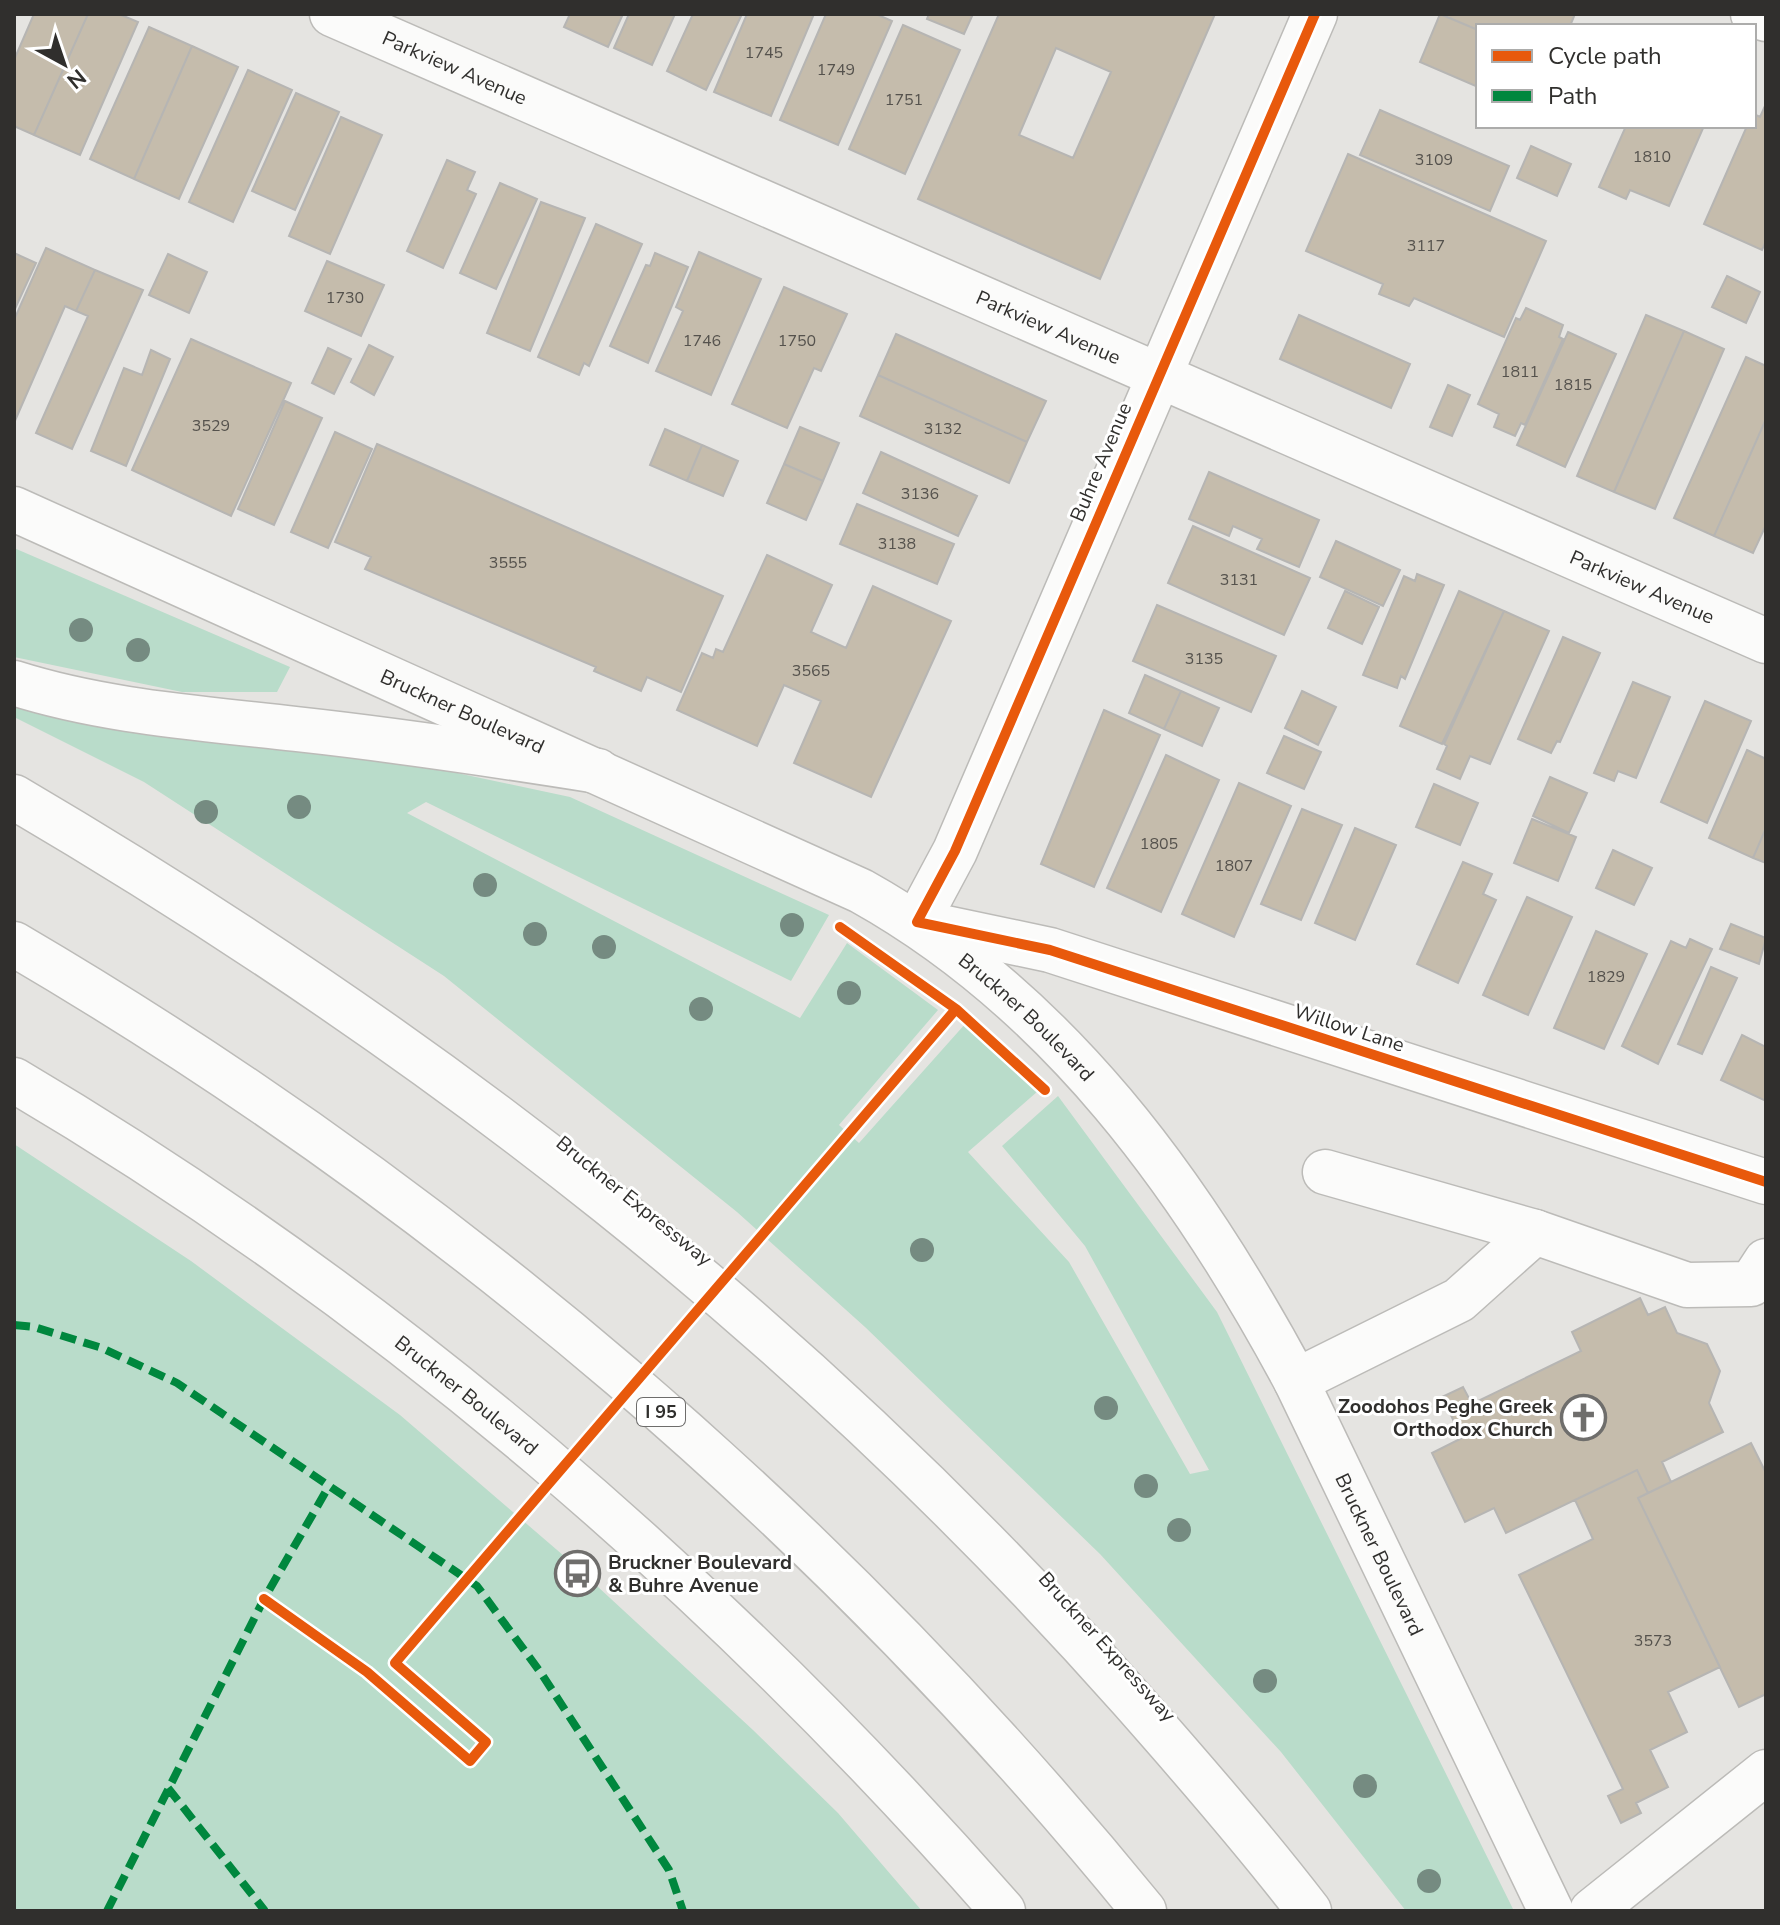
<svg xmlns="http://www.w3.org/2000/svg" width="1780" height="1925" font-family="'Nunito Sans',sans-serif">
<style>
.green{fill:#b9dcca}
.building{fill:#c5bcac;stroke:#b6b5b3;stroke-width:2;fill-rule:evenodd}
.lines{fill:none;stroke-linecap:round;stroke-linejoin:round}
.minor-casing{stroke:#bcbbb8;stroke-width:47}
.major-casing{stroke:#bcbbb8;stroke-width:47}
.highway-casing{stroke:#bcbbb8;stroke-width:47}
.minor{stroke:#fbfbfa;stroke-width:44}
.major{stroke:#fbfbfa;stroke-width:44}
.highway{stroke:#fbfbfa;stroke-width:44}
.quiet{stroke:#00873e;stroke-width:8;stroke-dasharray:16 8;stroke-linecap:butt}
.cycleway-casing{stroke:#fff;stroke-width:15}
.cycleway{stroke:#e8590c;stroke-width:10}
.tree{fill:#758b81}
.labels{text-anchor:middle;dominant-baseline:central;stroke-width:6;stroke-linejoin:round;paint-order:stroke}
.number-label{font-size:16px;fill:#55524d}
.shield{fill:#fff;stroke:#6e6d6c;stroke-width:2}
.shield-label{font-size:18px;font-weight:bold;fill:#302f2d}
.street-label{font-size:20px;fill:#302f2d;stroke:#fff}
.poi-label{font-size:20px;font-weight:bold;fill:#302f2d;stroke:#fff;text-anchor:end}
</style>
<rect width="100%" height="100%" fill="#e5e4e1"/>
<path class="green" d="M14 548 290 667 277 692H182L14 657Z
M14 704 405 762 570 797 829 915 791 981 426 802 407 813 800 1018 847 943 938 1010 839 1125 859 1143 966 1023 1038 1091 968 1152 1069 1262 1190 1474 1209 1470 1085 1246 1002 1146 1058 1096 1217 1312 1514 1911H1406L1281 1752 1100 1554 865 1327 737 1212 444 976 144 782 14 717Z
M14 1144 191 1261 400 1415 571 1562 753 1730 838 1813 922 1911H14Z"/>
<path class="building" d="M34 14H88L34 135 14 126V60Z
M88 14H119L138 22 80 155 34 135Z
M570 14H623L608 47 564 27Z
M629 14H675L652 65 614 48Z
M693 14H742L706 90 667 71Z
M747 14H814L771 116 714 92Z
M826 14H876L892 21 838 145 780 120Z
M929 14H973L964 34 927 19Z
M999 14H1215L1100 279 918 199ZM1056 48 1111 72 1073 158 1019 135Z
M1440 14 1478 30V87L1420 62Z
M1448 14H1575L1570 26H1478V30L1447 17Z
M903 25 960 50 905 174 849 149Z
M149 27 192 46 134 179 90 159Z
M192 46 238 67 179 199 134 179Z
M248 70 292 90 233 222 189 202Z
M296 93 339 112 295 210 252 191Z
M1765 106 1766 241 1762 250 1704 224 1747 126H1754V114L1760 117Z
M1380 110 1509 166 1490 211 1360 155Z
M341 117 382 135 330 254 289 236Z
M1626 126H1704L1669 206 1630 190 1626 199 1599 187Z
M1531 146 1571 164 1557 196 1517 178Z
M1348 154 1546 241 1504 337 1414 298 1409 306 1379 294 1383 284 1306 251Z
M447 160 475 172 467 190 476 194 443 268 407 251Z
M500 183 537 199 496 289 460 273Z
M541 202 585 218 530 351 487 333Z
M596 224 642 244 589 366 584 363 579 375 538 357Z
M46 248 95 270 76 311 65 306 14 423V320Z
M699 252 761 279 711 395 656 371 683 311 676 307Z
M14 253 36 263 14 311Z
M655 253 688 267 648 363 610 346 646 265 650 266Z
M168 254 207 272 189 313 149 295Z
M327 261 384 285 361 336 305 311Z
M95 270 143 290 72 449 36 433 88 316 76 311Z
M1727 276 1760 292 1746 323 1712 307Z
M784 287 847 314 821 371 814 368 787 428 732 404Z
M1526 308 1563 325 1559 337 1563 339 1525 425 1521 423 1515 436 1494 427 1499 414 1478 404 1516 318 1520 320Z
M1299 315 1410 364 1391 408 1280 359Z
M1646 315 1684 331 1614 492 1577 476Z
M1684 331 1724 349 1655 509 1614 492Z
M1568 332 1616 354 1565 467 1517 445Z
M896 334 1046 401 1027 442 878 375Z
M191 339 291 383 231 516 132 470Z
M369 345 393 357 374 395 351 382Z
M328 348 351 359 334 394 312 383Z
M151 350 170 359 126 466 91 451 124 368 142 375Z
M1746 357 1766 366V419L1714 536 1674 518Z
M878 375 1027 442 1009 483 860 416Z
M1448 385 1470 395 1452 436 1430 427Z
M285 401 322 418 274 525 238 509Z
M1766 419V525L1753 553 1714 536Z
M800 427 839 443 823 481 784 464Z
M665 429 702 445 687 481 650 465Z
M335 432 372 449 328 548 291 532Z
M377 444 723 596 681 692 647 677 641 691 594 671 596 667 365 569 371 557 335 542Z
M702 445 738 461 723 496 687 481Z
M881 452 977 496 958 536 863 493Z
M784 464 823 481 806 520 767 503Z
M1209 472 1319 520 1299 567 1257 549 1262 539 1233 526 1229 536 1189 519Z
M857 504 954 544 937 584 840 544Z
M1193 526 1310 578 1284 635 1168 583Z
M1336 541 1400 570 1383 606 1320 577Z
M767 555 832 585 811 632 846 648 873 586 951 621 871 797 794 763 821 701 784 685 757 746 677 710 702 653 713 658 716 649 723 652Z
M1417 574 1444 585 1405 679 1401 676 1397 688 1363 675 1404 576 1415 581Z
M1345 591 1379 607 1362 644 1328 628Z
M1459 591 1504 611 1442 744 1400 726Z
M1157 605 1276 656 1251 712 1133 661Z
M1504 611 1549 631 1490 764 1470 756 1460 779 1437 769 1447 746 1444 744Z
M1563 637 1600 653 1560 742 1557 741 1551 753 1518 739Z
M1145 675 1181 691 1164 729 1129 713Z
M1633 682 1670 697 1636 778 1618 771 1614 781 1594 773Z
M1181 691 1219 708 1202 746 1164 729Z
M1302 691 1336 707 1318 745 1285 728Z
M1705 701 1751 721 1707 823 1661 802Z
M1104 710 1160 735 1094 887 1041 864Z
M1284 736 1321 752 1304 789 1267 773Z
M1747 750 1766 759V828L1753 858 1709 838Z
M1166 755 1219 780 1161 912 1107 888Z
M1550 777 1587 793 1569 833 1533 816Z
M1239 783 1291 806 1234 937 1182 914Z
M1434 784 1478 803 1460 845 1416 827Z
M1302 809 1342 825 1301 920 1261 904Z
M1532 819 1576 837 1558 881 1514 863Z
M1355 828 1396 845 1355 940 1315 923Z
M1766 828V863L1753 858Z
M1613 850 1652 868 1634 905 1596 888Z
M1463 862 1492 874 1483 894 1496 900 1458 983 1417 964Z
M1527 897 1572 917 1528 1015 1483 995Z
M1731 924 1766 938 1759 964 1720 949Z
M1596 931 1647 954 1604 1049 1554 1028Z
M1690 939 1712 949 1658 1064 1622 1046 1671 941 1686 948Z
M1711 967 1737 978 1702 1054 1678 1044Z
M1742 1035 1766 1047V1101L1721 1080Z
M1640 1298 1648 1315 1665 1307 1677 1333 1707 1344 1720 1371 1709 1403 1723 1432 1662 1462 1671 1482 1648 1493 1637 1470 1506 1533 1494 1508 1465 1522 1432 1453 1462 1438 1442 1397 1463 1387 1472 1404 1581 1351 1572 1332Z
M1751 1443 1766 1473V1694L1739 1707 1638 1498Z
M1637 1470 1648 1493 1638 1498 1720 1667 1668 1692 1687 1732 1650 1750 1668 1787 1636 1803 1641 1813 1621 1823 1608 1796 1623 1789 1519 1575 1593 1539 1575 1500Z"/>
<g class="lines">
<defs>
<g id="minor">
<path id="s1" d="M332 14 1766 641"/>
<path d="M1315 14 955 851 917 922 1050 950 1766 1182"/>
<path d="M1753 14 1766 19"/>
<path d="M1325 1172 1535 1232"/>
<path d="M1296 1381 1459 1300 1535 1232 1687 1285 1751 1284 1766 1261"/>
<path d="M1592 1911 1766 1772"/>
</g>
<g id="major">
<path id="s2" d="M14 509 861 891C1058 1001 1191 1185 1296 1381L1551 1911"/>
<path id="s3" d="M14 1080C387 1300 718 1586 1003 1911"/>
</g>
<path id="highway" d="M14 683C105 712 202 718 296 729 397 740 497 755 598 771
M14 797C436 1045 806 1332 1131 1699 1192 1768 1253 1838 1309 1911
M14 944C444 1196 829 1524 1144 1911"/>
</defs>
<use href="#minor" class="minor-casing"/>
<use href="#major" class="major-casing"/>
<use href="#highway" class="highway-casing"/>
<use href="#minor" class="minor"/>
<use href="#major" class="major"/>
<use href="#highway" class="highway"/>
<path class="quiet" d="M14 1325 34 1327 102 1348 177 1383 477 1586 541 1673 669 1870 683 1911
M168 1788 265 1911
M107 1911 264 1599 329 1486"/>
<defs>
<path id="cycleway" d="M1315 14 955 851 917 922 1050 950 1766 1182
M840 927 956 1009 1045 1090
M264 1599 367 1672 470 1761 486 1742 395 1663 956 1009"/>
</defs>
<use href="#cycleway" class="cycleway-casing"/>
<use href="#cycleway" class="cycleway"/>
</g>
<g class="tree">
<circle cx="81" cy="630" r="12"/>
<circle cx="138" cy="650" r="12"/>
<circle cx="299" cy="807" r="12"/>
<circle cx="206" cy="812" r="12"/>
<circle cx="485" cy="885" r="12"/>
<circle cx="792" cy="925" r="12"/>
<circle cx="535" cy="934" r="12"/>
<circle cx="604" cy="947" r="12"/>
<circle cx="849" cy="993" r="12"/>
<circle cx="701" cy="1009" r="12"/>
<circle cx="922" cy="1250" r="12"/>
<circle cx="1106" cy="1408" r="12"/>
<circle cx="1146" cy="1486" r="12"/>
<circle cx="1179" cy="1530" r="12"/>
<circle cx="1265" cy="1681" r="12"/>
<circle cx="1365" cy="1786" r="12"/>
<circle cx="1429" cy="1881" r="12"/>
</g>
<defs>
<symbol id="church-ring" viewBox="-11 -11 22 22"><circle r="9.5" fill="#fff" stroke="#6f6e6c" stroke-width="1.5"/><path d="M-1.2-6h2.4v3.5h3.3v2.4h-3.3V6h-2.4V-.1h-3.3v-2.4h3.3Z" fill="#6f6e6c"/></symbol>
<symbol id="bus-ring" viewBox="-11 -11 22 22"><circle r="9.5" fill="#fff" stroke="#6f6e6c" stroke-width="1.5"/><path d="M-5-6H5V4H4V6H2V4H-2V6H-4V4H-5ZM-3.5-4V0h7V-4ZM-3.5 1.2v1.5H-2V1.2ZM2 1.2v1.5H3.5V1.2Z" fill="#6f6e6c"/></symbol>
</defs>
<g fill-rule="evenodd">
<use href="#church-ring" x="1558" y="1392" width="51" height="51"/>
<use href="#bus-ring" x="552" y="1548" width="51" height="51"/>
</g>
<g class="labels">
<g class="number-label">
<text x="764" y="53">1745</text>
<text x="836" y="70">1749</text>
<text x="904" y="100">1751</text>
<text x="1652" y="157">1810</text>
<text x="1434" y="160">3109</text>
<text x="1426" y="246">3117</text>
<text x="345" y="298">1730</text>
<text x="702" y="341">1746</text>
<text x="797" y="341">1750</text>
<text x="1520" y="372">1811</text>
<text x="1573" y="385">1815</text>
<text x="211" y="426">3529</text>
<text x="943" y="429">3132</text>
<text x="920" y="494">3136</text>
<text x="897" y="544">3138</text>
<text x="508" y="563">3555</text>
<text x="1239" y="580">3131</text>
<text x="1204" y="659">3135</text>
<text x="811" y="671">3565</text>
<text x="1159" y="844">1805</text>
<text x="1234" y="866">1807</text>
<text x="1606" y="977">1829</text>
<text x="1653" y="1641">3573</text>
</g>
<rect class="shield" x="637" y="1398" width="48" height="28" rx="6"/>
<g class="shield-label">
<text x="661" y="1412">I 95</text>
</g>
<g class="street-label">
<text stroke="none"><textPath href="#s1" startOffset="134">Parkview Avenue</textPath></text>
<text stroke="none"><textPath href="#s1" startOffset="782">Parkview Avenue</textPath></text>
<text transform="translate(1101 462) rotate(-67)">Buhre Avenue</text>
<text stroke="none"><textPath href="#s1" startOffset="1430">Parkview Avenue</textPath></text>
<text stroke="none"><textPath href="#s2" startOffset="492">Bruckner Boulevard</textPath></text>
<text stroke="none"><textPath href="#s2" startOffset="1138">Bruckner Boulevard</textPath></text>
<text transform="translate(1349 1028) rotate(18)">Willow Lane</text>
<text transform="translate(634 1201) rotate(39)">Bruckner Expressway</text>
<text stroke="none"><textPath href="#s3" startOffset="552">Bruckner Boulevard</textPath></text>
<text stroke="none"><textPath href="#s2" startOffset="1786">Bruckner Boulevard</textPath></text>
<text transform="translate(1107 1647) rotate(48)">Bruckner Expressway</text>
</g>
<g class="poi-label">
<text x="1553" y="1406">Zoodohos Peghe Greek<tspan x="1553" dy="23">Orthodox Church</tspan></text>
<text x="608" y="1562" text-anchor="start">Bruckner Boulevard<tspan x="608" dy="23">&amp; Buhre Avenue</tspan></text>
</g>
</g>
<rect width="1780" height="1925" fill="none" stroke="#302f2d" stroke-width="32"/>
<rect x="1476" y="24" width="280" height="104" fill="#ffffff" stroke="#acacab" stroke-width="2"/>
<rect x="1492" y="50" width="40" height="12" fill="#e8590c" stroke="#acacab" stroke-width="2"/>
<text x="1548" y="64" font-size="24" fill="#302f2d">Cycle path</text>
<rect x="1492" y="90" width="40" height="12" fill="#00873e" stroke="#acacab" stroke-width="2"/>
<text x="1548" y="104" font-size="24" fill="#302f2d">Path</text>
<g transform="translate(64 64) rotate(140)" stroke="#ffffff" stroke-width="6" paint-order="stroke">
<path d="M0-6L14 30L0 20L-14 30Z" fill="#302f2d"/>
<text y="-12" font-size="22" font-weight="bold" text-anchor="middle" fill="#302f2d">N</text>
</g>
</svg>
